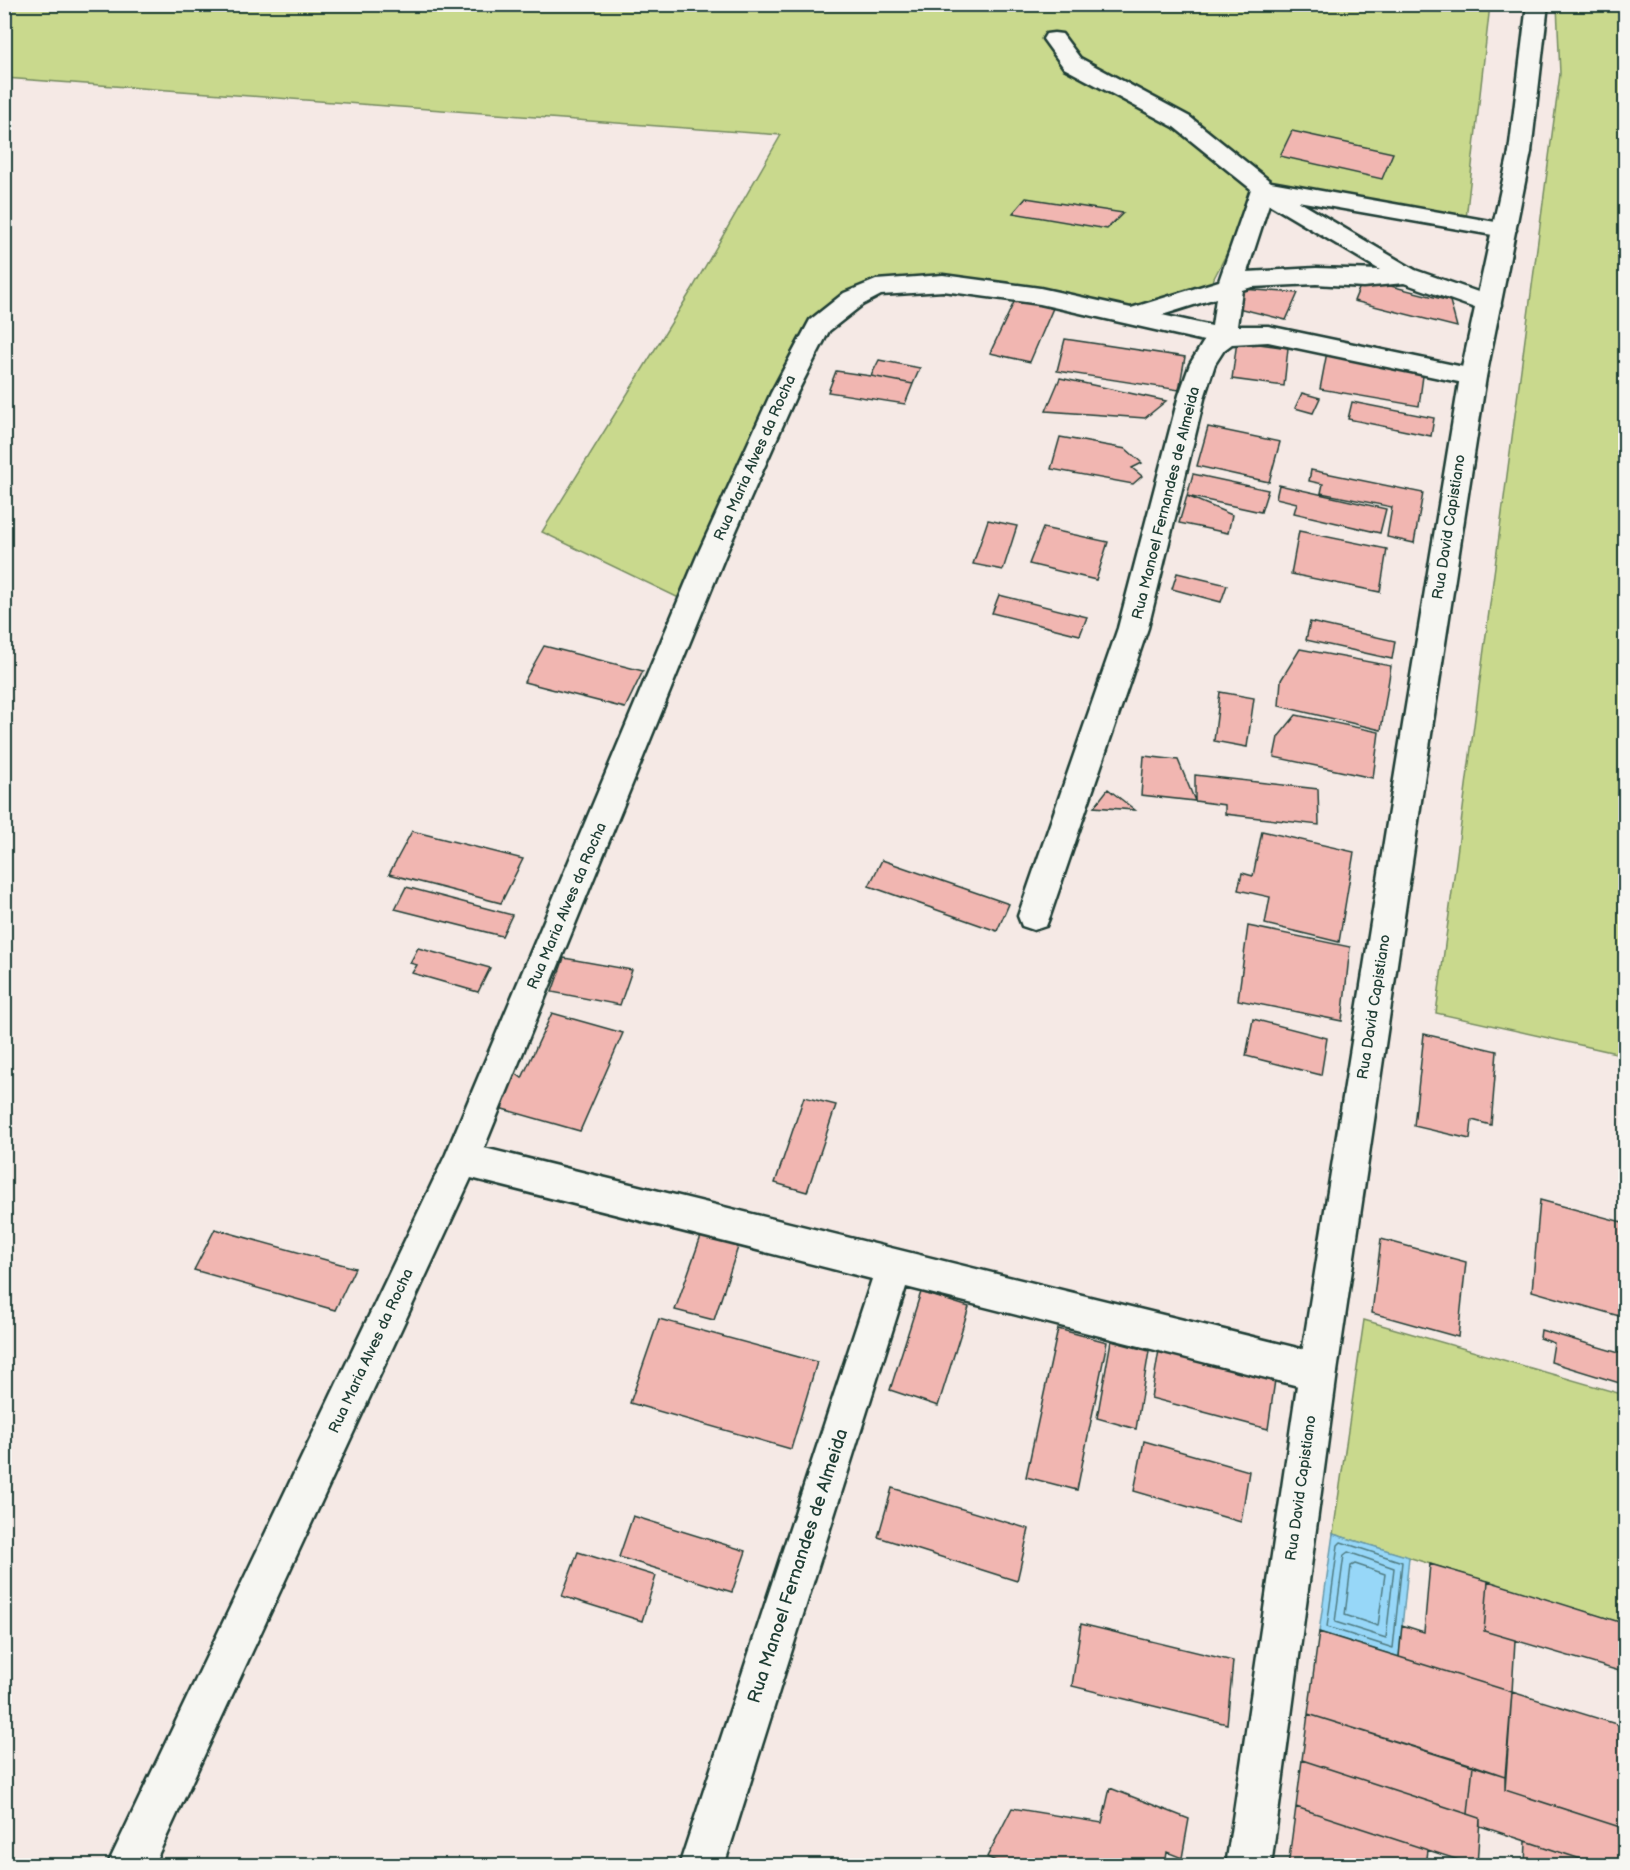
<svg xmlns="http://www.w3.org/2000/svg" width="1630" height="1870" font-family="'Balsamiq Sans',sans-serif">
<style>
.green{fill:#c9d98d;stroke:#748b60;stroke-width:1.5}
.water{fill:#97d7f8;stroke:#6799aa;stroke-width:1.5}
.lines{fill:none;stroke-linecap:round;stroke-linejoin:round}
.shore{stroke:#4f7b82;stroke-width:1.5}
.building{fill:#f1b6b1;stroke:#1f3d34;stroke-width:1.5}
.street-casing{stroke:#1f3d34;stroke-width:5}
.secondary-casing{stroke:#1f3d34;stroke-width:5}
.street{fill:#f6f6f2;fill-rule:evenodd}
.secondary{fill:#f6f6f2;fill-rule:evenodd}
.labels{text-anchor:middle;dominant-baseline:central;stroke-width:4.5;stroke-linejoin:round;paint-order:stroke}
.street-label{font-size:15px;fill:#1f3d34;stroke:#f6f6f2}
.near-street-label{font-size:18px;fill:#1f3d34;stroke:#f6f6f2}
</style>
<rect width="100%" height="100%" fill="#f5e9e5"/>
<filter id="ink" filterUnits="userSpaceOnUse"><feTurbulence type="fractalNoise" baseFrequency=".0167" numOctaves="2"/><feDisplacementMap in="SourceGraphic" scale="12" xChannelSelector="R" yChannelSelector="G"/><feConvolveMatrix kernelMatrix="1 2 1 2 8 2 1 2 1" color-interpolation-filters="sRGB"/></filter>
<g filter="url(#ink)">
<path class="green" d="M4 5H1490L1466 219 1260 189 1212 282 1130 308 906 281 857 288 812 324 685 601 542 532 691 291 781 135 5 78Z
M1557 5H1625V1055L1436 1013 1560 74Z
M1364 1320 1625 1395V1624L1333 1534Z"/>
<path class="water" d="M1333 1534 1409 1557 1399 1657 1319 1632Z"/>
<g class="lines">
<path class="shore" d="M1341 1542 1402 1562 1393 1648 1327 1627 1338 1545Z
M1348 1552 1394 1568 1386 1638 1335 1622 1344 1555Z
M1355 1564 1385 1574 1378 1626 1345 1615 1351 1566Z"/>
</g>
<path class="building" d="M1292 131 1393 153 1382 179 1280 156Z
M1026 198 1123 213 1107 229 1013 213Z
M1363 279 1450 301 1457 327 1354 301Z
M1242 289 1298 293 1286 320 1234 307Z
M1015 300 1053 308 1030 362 990 353Z
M1065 339 1185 357 1179 390 1057 371Z
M1237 341 1288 348 1284 386 1232 379Z
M1327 352 1424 368 1419 406 1320 389Z
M879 360 920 368 913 384 871 376Z
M836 371 871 376 913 384 905 404 828 392Z
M1060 378 1166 401 1145 418 1046 411Z
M1302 393 1320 398 1313 413 1295 408Z
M1352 402 1434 418 1431 436 1348 419Z
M1208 427 1280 442 1269 482 1197 466Z
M1060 437 1126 449 1142 463 1132 468 1142 476 1133 484 1051 469Z
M1311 470 1423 493 1414 543 1387 537 1392 507 1321 493 1323 484 1309 481Z
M1193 474 1268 490 1261 512 1187 496Z
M1279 485 1386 509 1380 533 1294 513 1297 503 1276 498Z
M1187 496 1232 515 1228 533 1179 523Z
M988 520 1017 526 1003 570 973 564Z
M1043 528 1108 542 1096 580 1029 564Z
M1299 531 1387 549 1380 592 1291 574Z
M1177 573 1227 585 1221 602 1172 589Z
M999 595 1087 617 1080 635 992 613Z
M1310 622 1395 641 1392 659 1306 640Z
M544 646 643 671 625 708 524 682Z
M1300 649 1391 666 1381 730 1279 706 1281 680Z
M1220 692 1254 698 1247 747 1214 741Z
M1296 715 1379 732 1373 778 1274 757 1278 737Z
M1144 756 1178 760 1195 801 1141 795Z
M1195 775 1318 789 1319 825 1225 814V805L1195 801Z
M1108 789 1135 810 1094 807Z
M412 831 523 859 501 903 389 874Z
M1262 831 1354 852 1339 942 1265 924 1270 897 1238 890 1242 873 1253 876Z
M882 860 1009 904 997 931 869 886Z
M406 887 512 915 502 936 395 909Z
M1248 926 1350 947 1342 1021 1238 1000Z
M418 948 490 968 478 992 412 973 417 965 410 963Z
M564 958 632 970 620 1005 552 992Z
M552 1013 623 1033 580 1131 499 1108 515 1073 522 1078Z
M1253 1019 1327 1038 1321 1075 1246 1056Z
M1424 1034 1497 1051 1491 1125 1472 1120 1470 1139 1414 1126Z
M804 1097 836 1105 807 1192 775 1183Z
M1540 1200 1626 1223V1318L1532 1291Z
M705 1225 742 1235 714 1320 675 1310Z
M215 1229 355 1268 335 1310 194 1270Z
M1381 1239 1466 1262 1458 1337 1372 1313Z
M921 1292 969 1307 938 1406 890 1390Z
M659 1319 817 1362 791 1449 630 1403Z
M1058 1329 1107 1342 1077 1490 1026 1477Z
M1541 1330 1626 1355V1385L1551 1362 1554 1343 1540 1338Z
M1111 1341 1149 1351 1136 1429 1097 1418Z
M1159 1350 1275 1380 1268 1429 1151 1398Z
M1144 1441 1249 1471 1241 1522 1134 1491Z
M892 1488 1029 1529 1017 1581 878 1537Z
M633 1516 746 1551 732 1592 619 1557Z
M578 1552 656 1576 642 1621 562 1596Z
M1430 1564 1488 1581 1484 1631 1515 1640 1512 1692 1399 1657 1402 1625 1424 1632Z
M1488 1581 1626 1624V1673L1484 1631Z
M1081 1624 1233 1661 1227 1724 1072 1686Z
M1319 1632 1512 1692 1505 1776 1308 1714Z
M1512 1692 1626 1727V1829L1505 1790Z
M1308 1714 1473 1765 1468 1814 1302 1760Z
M1302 1760 1480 1818 1477 1866 1296 1807Z
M1473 1765 1505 1776V1790L1626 1829V1866H1602L1480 1826V1818L1468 1814Z
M1110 1788 1189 1819 1182 1858 1167 1852 1165 1866H1006L987 1857 1012 1808 1102 1823Z
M1296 1807 1428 1850 1426 1866H1288Z
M1526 1841 1602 1866H1525Z"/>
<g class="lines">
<defs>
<path id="street" d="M1527 4H1548L1531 152 1528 157H1512L1509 152Z
M1054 33 1062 34 1080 58 1190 117 1271 182 1512 225 1516 230 1512 235 1504 237 1298 201 1415 270 1498 299 1501 305 1498 311 1489 313 1404 283 1363 287 1316 284 1252 287 1242 290 1237 326H1268L1473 369 1482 371 1486 377 1482 383 1473 385 1268 342 1232 344 1224 350 1215 364 1205 395 1148 628 1050 916 1046 926 1034 930 1022 926 1018 916 1118 628 1179 395 1190 364 1204 341 1040 304 943 291 881 295 862 305 829 331 797 393 725 556 484 1148 1318 1353 1332 1359 1337 1372 1332 1385 1318 1391 906 1287 724 1866H679L872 1279 471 1178 153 1866H107L446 1154 697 556 771 393 810 320 844 293 876 280 943 275 1040 288 1131 308 1219 281 1251 189 1174 127 1064 68 1043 39 1046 34ZM1269 204 1380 270 1316 268 1247 272ZM1216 298 1212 326 1162 315Z"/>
<path id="secondary" d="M1520 145 1528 147 1531 152 1486 377 1426 767 1337 1372 1271 1866H1226L1299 1372 1396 767 1460 377 1509 152 1512 147Z"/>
</defs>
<use href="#street" class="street-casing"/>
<use href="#secondary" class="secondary-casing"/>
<use href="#street" class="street"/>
<use href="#secondary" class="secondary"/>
</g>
</g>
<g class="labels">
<g class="street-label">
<text transform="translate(755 458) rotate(-66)">Rua Maria Alves da Rocha</text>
<text transform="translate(1166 503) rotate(-76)">Rua Manoel Fernandes de Almeida</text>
<text transform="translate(1449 527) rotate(-81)">Rua David Capistiano</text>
<text transform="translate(567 906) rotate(-67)">Rua Maria Alves da Rocha</text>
<text transform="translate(1374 1007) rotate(-81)">Rua David Capistiano</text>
<text transform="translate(371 1351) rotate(-65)">Rua Maria Alves da Rocha</text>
<text transform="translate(1301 1488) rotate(-82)">Rua David Capistiano</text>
</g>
<g class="near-street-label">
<text transform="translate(798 1566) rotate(-72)">Rua Manoel Fernandes de Almeida</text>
</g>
</g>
<rect width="1630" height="1870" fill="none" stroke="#f6f6f2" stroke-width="24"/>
<rect x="12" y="12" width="1606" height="1846" fill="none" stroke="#1f3d34" stroke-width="2" filter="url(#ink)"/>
</svg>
